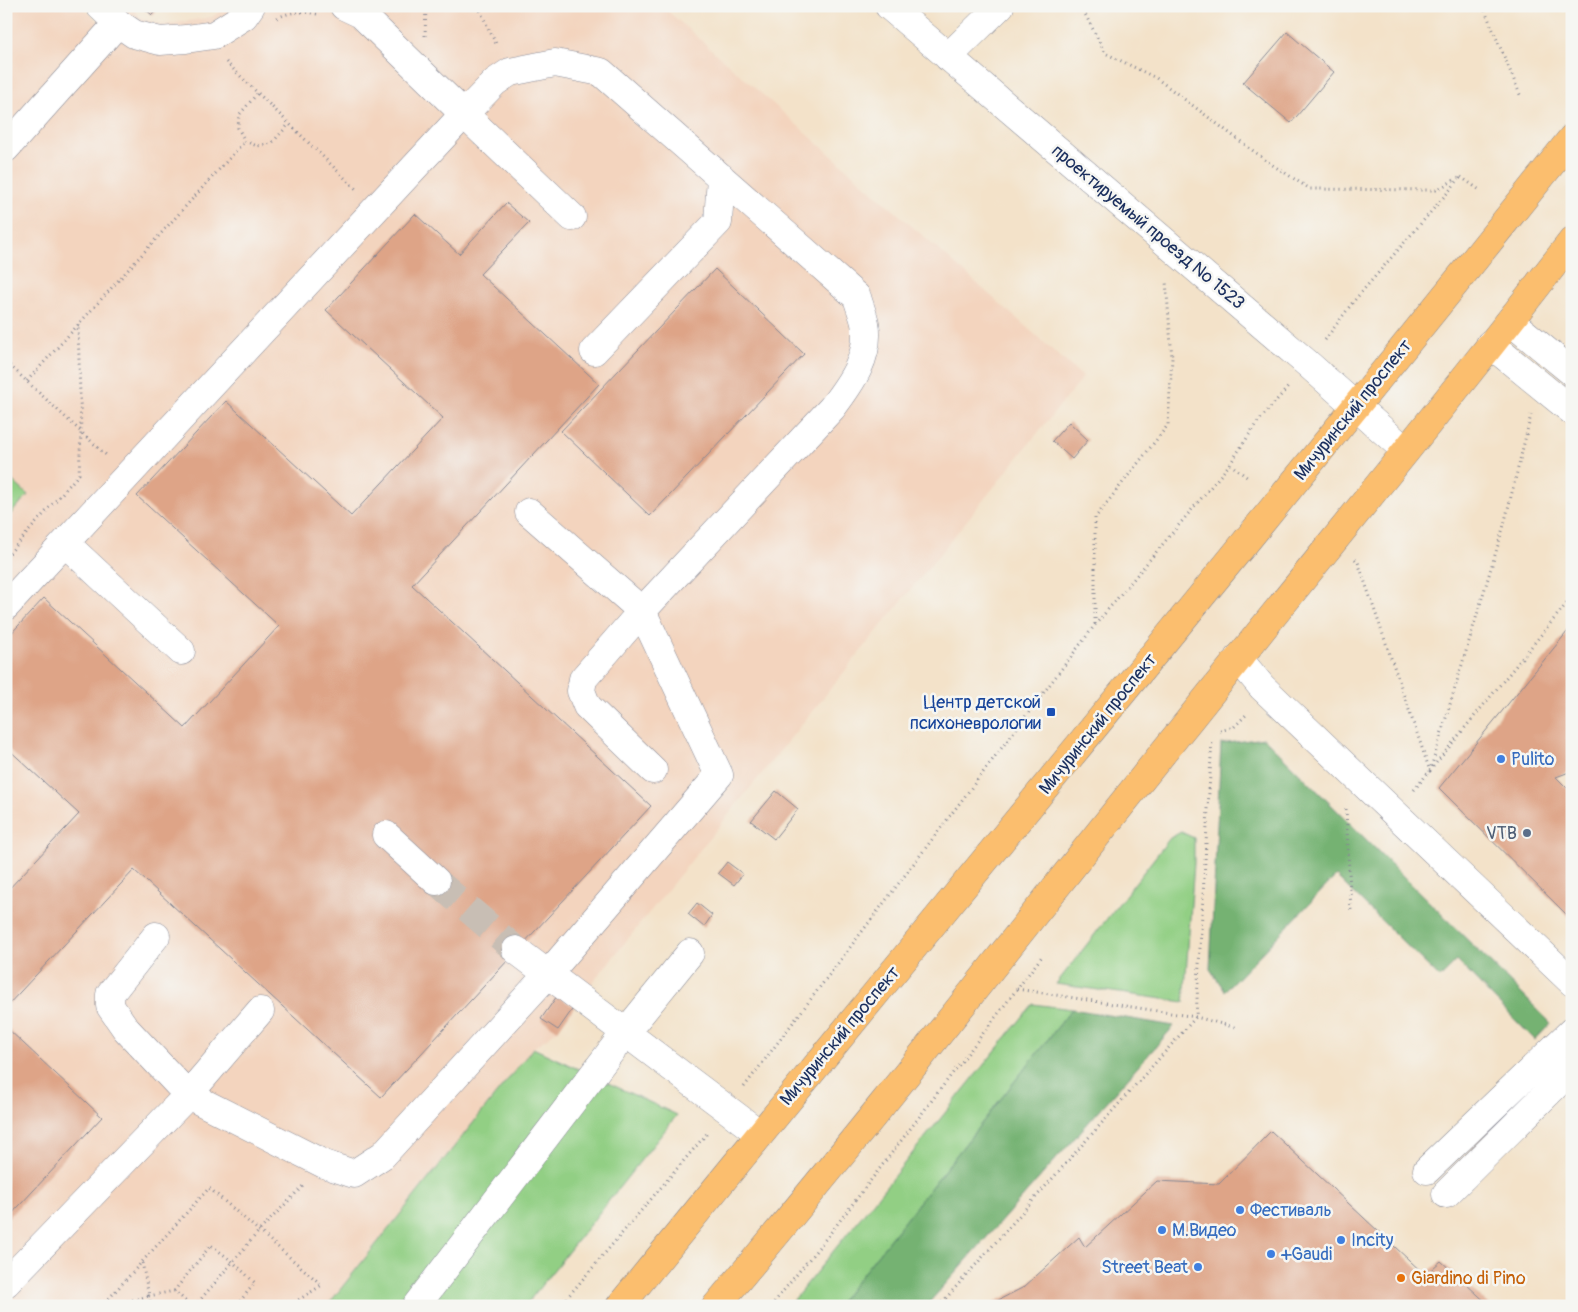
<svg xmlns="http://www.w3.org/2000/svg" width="1578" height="1312" font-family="Pangolin,sans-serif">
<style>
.built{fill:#f3d4be}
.green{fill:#92cf84;stroke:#567f71}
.forest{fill:#75b272;stroke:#487068}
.building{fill:#dea487}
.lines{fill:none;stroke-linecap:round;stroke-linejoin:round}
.minor-tunnel{stroke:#c8beb4;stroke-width:28;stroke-dasharray:28 14;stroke-linecap:butt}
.minor-casing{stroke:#878894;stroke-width:29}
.major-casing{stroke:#878894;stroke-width:29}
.path{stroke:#878894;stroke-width:3;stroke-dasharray:1 4;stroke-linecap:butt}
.minor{stroke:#fff;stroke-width:28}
.major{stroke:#fbbe6e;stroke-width:28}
.transit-dot{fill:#1a4fb4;stroke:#f6f6f2;stroke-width:2}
.shop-dot{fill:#3f7fe0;stroke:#f6f6f2;stroke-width:2}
.service-dot{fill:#5c6f8a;stroke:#f6f6f2;stroke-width:2}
.food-dot{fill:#e8710a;stroke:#f6f6f2;stroke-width:2}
.labels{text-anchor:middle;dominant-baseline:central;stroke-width:5;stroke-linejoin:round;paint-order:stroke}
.street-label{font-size:18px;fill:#1b2f5e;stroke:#f6f6f2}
.transit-label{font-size:18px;fill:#164399;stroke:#f6f6f2;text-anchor:end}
.shop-label{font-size:18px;fill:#366cbe;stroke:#f6f6f2;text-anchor:start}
.service-label{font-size:18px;fill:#4e5e75;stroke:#f6f6f2;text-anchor:end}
.food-label{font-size:18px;fill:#c56008;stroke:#f6f6f2;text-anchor:start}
</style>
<rect width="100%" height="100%" fill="#f6f6f2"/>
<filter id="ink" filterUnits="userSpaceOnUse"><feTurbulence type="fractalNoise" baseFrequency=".02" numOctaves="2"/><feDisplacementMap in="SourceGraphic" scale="10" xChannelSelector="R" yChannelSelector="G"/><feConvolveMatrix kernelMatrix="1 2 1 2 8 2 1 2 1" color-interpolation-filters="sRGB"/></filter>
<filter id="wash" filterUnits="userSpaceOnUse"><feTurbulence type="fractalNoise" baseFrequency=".0096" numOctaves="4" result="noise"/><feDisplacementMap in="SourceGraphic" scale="20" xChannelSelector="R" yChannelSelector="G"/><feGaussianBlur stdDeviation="1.12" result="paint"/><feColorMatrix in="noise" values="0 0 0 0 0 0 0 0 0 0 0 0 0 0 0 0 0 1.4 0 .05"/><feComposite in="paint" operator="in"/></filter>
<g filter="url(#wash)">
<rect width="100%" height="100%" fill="#f3e2c9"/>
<path class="built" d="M6 6H81L103 26 125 6H130L142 19 164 25 212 17 228 6H662L1083 377 580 998 558 1030 533 1048 327 1306H6Z"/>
<path class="green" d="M6 475 28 495 6 519Z
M1181 832 1194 838V863L1184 1002 1056 984 1170 838Z
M1033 1004 1072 1009 837 1306H789Z
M533 1048 677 1115 525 1306H327Z"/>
<path class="forest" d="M1264 738 1551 1023 1535 1040 1457 961 1440 978 1336 876 1225 991 1210 969 1221 744Z
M1072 1009 1174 1026 926 1306H837Z"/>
<g id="blocks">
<path class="building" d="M142 6H159L152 15Z
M1287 32 1334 72 1291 123 1243 83Z
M506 203 529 223 480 274 599 384 412 585 651 806 381 1097 134 870 6 1007V892L79 814 6 747V639L44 598 185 728 279 626 137 496 226 401 351 516 443 418 326 310 415 214 459 254Z
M715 269 804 354 650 516 561 431Z
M1069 422 1088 440 1072 459 1052 441Z
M1572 626V771L1556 777 1572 793V920L1439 788Z
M776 791 798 809 774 839 751 821Z
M727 862 743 874 734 885 718 873Z
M697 903 712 915 704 927 688 914Z
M557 996 574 1007 558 1030 541 1019Z
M8 1029 102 1117 6 1220V1031Z
M1271 1131 1425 1275 1441 1261 1490 1306H987L1024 1287 1079 1237 1085 1247 1157 1181 1219 1184Z"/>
</g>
</g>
<g filter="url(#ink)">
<use href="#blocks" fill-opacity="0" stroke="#878894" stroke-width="1"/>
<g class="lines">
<path class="minor-tunnel" d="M436 881 516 950"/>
<defs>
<path id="minor" d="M100 6 118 23
M889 6 1308 364 1405 450
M948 57 1000 6
M6 148 118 23 134 34 160 41 186 39 214 35 244 16 251 6
M572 217 464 114 495 82 510 72 555 63 601 72 857 297C859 305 863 314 865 323 871 356 851 383 832 408L642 611 583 679 581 691 587 706 653 770
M1510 321 1572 372
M1490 344 1572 411
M594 351 718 222 721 177
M65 543 181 651
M6 606 464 114 361 14 344 6
M1238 658 1262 687 1572 982
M386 835 436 881
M156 936 110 994V1006L126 1029 188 1095 260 1011
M516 950 760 1134
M1427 1170 1572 1031
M1446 1194 1572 1069
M6 1283 188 1095 324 1164 354 1174 383 1155 548 974 719 775 642 611 529 512
M416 1306 625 1033 690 953"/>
<path id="major" d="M620 1306C937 917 1258 531 1572 138
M716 1306C876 1117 1027 922 1182 729 1312 566 1445 406 1572 241"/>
</defs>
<use href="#minor" class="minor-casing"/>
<use href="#major" class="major-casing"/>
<path class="path" d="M478 6 497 46
M1081 6 1105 53 1156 78 1268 162 1310 189 1436 190 1458 178
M1483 6 1521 97
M1571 6 1572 7
M277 18C292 11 302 11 317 14
M425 36 426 6
M226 62 356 189
M257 94 239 115 238 128 245 141 257 146 272 143 289 124
M1461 177 1481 191
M1325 340 1353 302 1461 177
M6 362 106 455
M27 381 245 141
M1230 464 1248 478
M6 557 79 474 81 432 78 324
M1355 559 1358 562 1430 771 1504 525 1531 415
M1095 624V518L1168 425 1172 358 1166 281
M1220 731 1234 727 1247 714
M1414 790 1572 597
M1346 809 1351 911
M1017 989 1196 1017 1237 1028
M744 1087 1095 625 1230 464 1256 424 1289 386
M174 1291 211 1245 233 1262 255 1283 236 1306
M102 1306 209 1188 322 1285 289 1306
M108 1306 149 1296 142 1262
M151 1306 149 1296 174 1291 192 1306
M195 1306 259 1231 303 1186
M560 1306 709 1131
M771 1306 832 1231 1043 955
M939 1306 1196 1017 1212 740"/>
<use href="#minor" class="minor"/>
<use href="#major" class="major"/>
</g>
</g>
<rect class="transit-dot" x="1046" y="707" width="10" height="10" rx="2.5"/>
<g class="shop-dot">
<circle cx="1501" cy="759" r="5"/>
<circle cx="1240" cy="1210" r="5"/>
<circle cx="1162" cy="1230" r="5"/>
<circle cx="1341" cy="1240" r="5"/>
<circle cx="1271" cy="1254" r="5"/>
<circle cx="1198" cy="1267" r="5"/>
</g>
<circle class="service-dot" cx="1527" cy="833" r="5"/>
<circle class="food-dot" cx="1401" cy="1278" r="5"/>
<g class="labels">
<g class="street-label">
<text transform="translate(1148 227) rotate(40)">проектируемый проезд № 1523</text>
<text transform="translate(1353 410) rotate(-51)">Мичуринский проспект</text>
<text transform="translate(1098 724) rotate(-51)">Мичуринский проспект</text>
<text transform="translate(840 1036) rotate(-50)">Мичуринский проспект</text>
</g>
<g class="transit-label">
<text x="1041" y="702">Центр детской<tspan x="1041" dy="21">психоневрологии</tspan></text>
</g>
<g class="shop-label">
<text x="1511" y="759">Pulito</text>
<text x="1250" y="1210">Фестиваль</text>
<text x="1172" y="1230">М.Видео</text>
<text x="1351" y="1240">Incity</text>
<text x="1281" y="1254">+Gaudi</text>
<text x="1188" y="1267" text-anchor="end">Street Beat</text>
</g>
<g class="service-label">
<text x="1517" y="833">VTB</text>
</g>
<g class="food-label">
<text x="1411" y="1278">Giardino di Pino</text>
</g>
</g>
<rect width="1578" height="1312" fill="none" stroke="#f6f6f2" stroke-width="25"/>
</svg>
